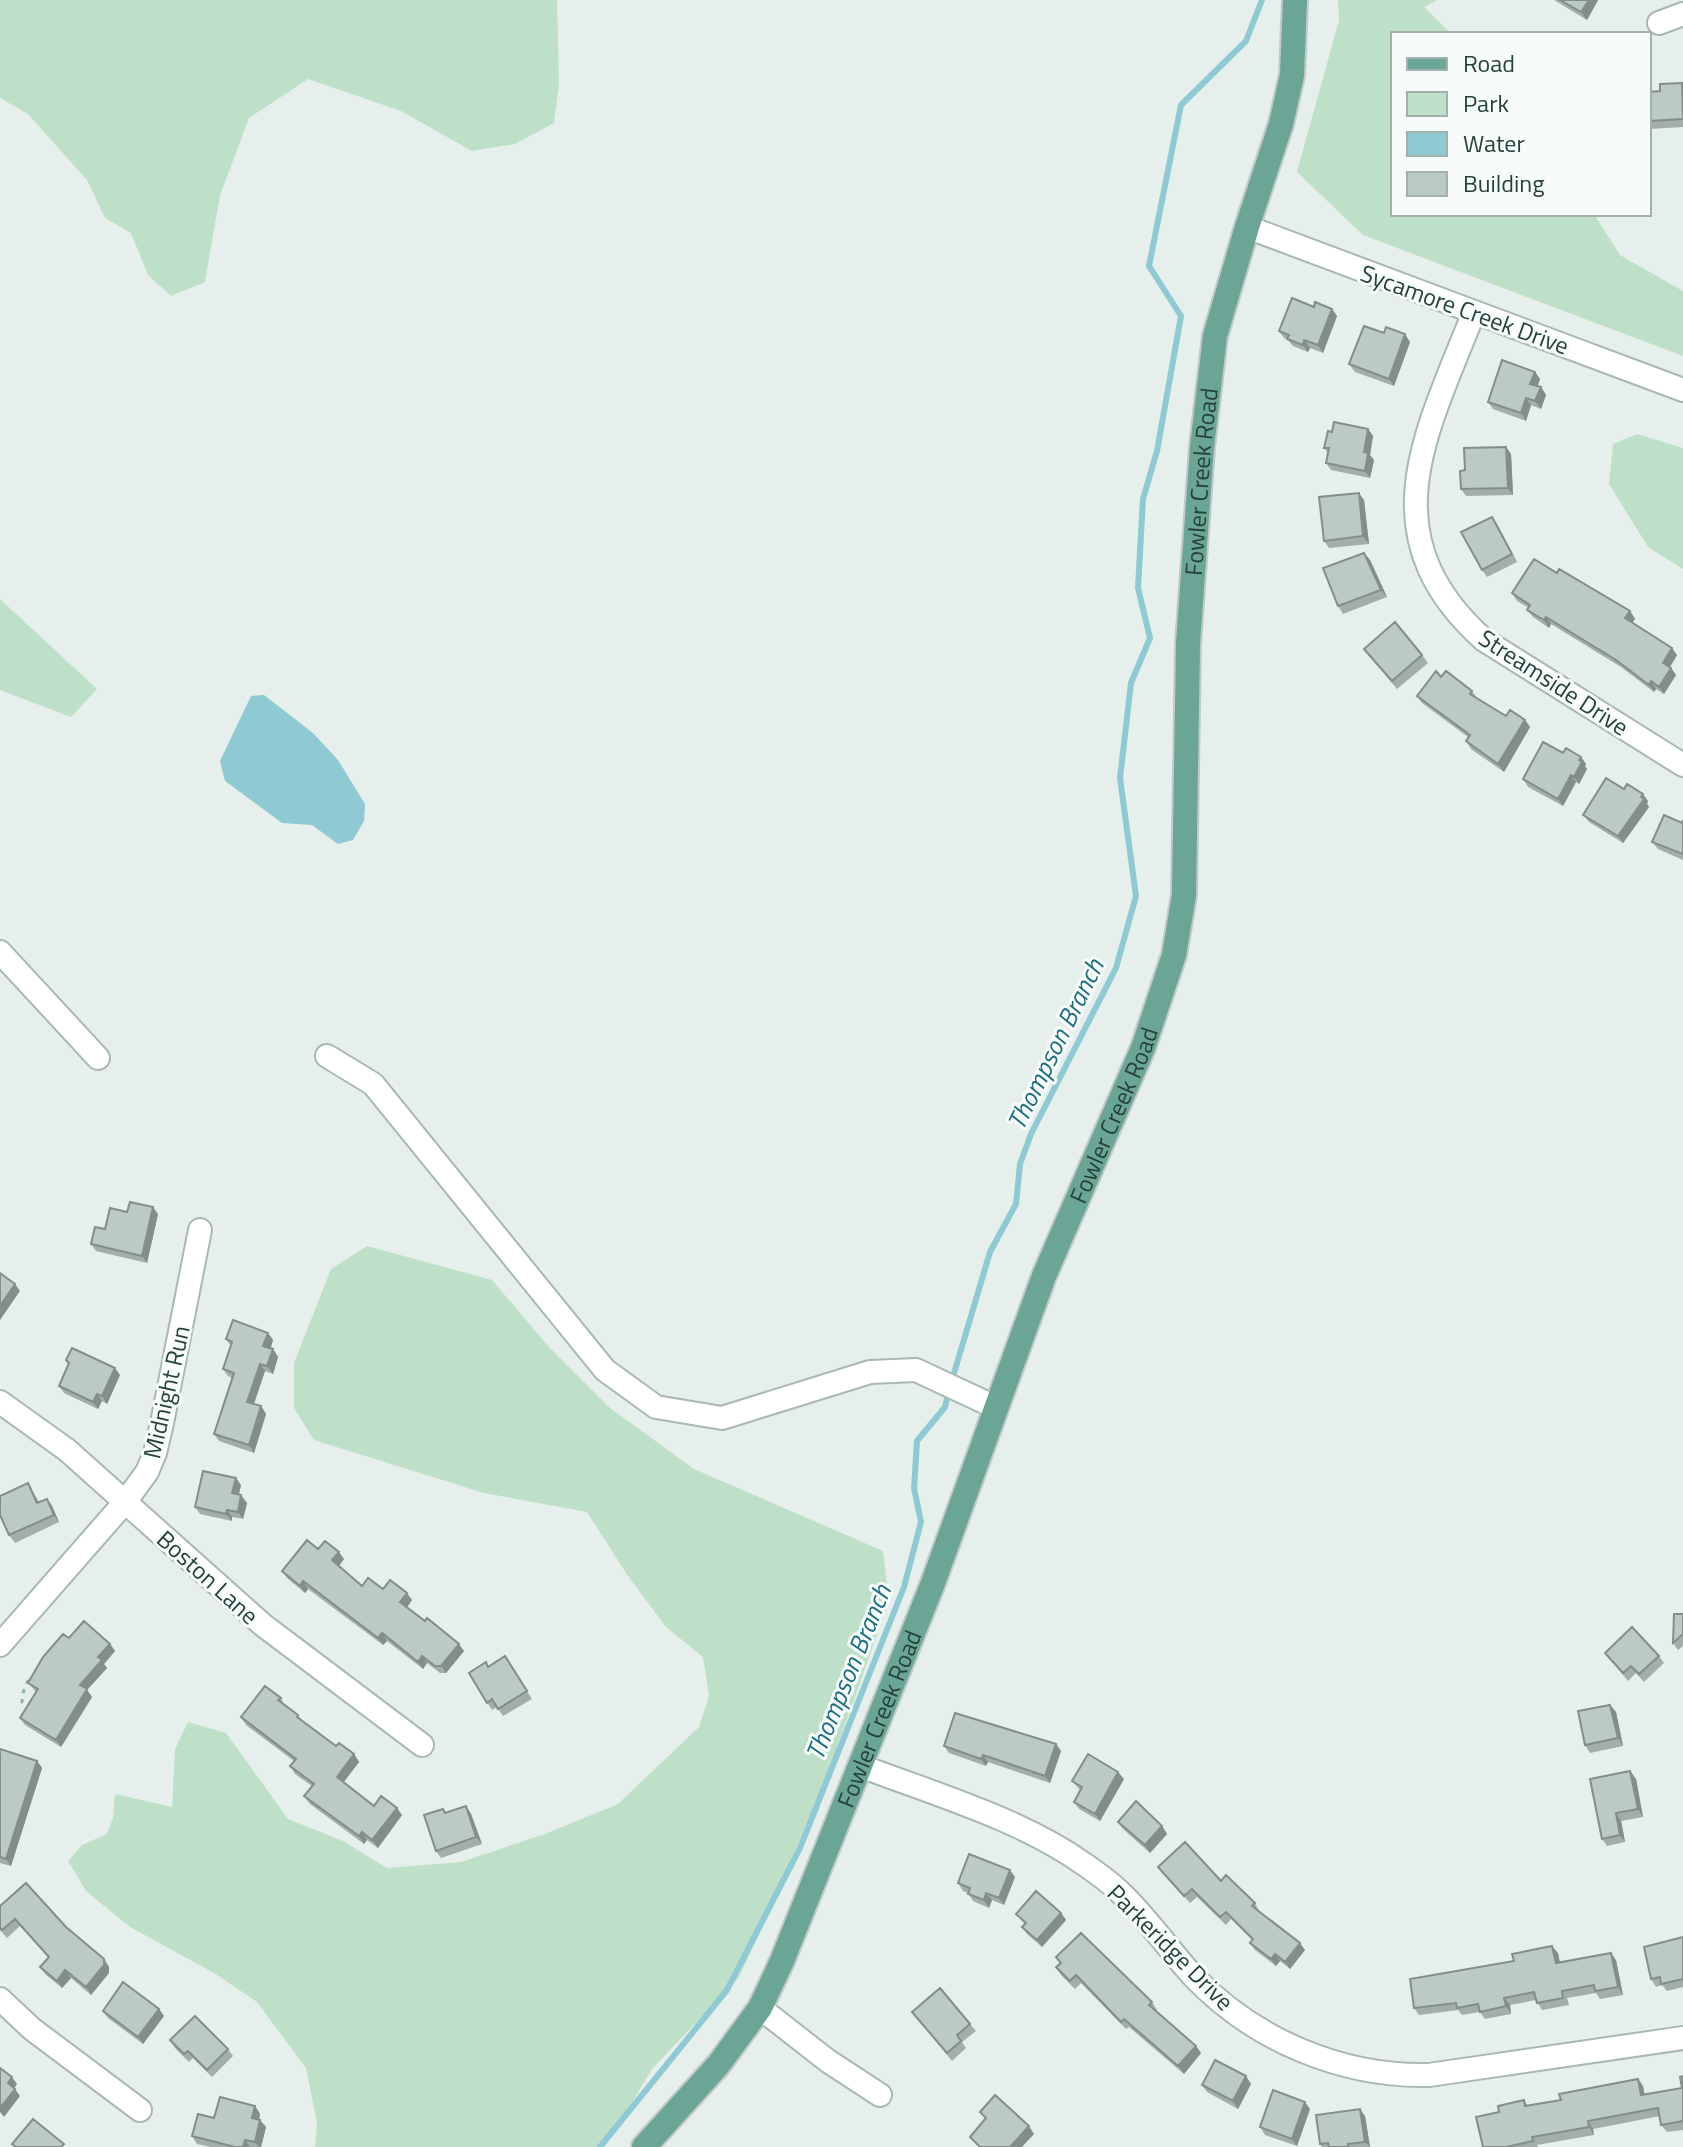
<svg xmlns="http://www.w3.org/2000/svg" width="1683" height="2147" font-family="'Titillium Web',sans-serif">
<style>
.green{fill:#bfe0c8}
.water{fill:#8ec9d4}
.lines{fill:none;stroke-linecap:round;stroke-linejoin:round}
.stream{stroke:#8ec9d4;stroke-width:6}
.minor-casing{stroke:#a8b8b2;stroke-width:26}
.major-casing{stroke:#c2cac8;stroke-width:28}
.path{stroke:#86b3a5;stroke-width:3;stroke-dasharray:4 6;stroke-linecap:butt}
.minor{stroke:#fff;stroke-width:22}
.major{stroke:#6aa596;stroke-width:24}
.wall{fill:#a1aea9}
.shaded-wall{fill:#838d89}
.building{fill:#bbcac4;stroke:#838d89;stroke-width:2}
.labels{text-anchor:middle;dominant-baseline:central;stroke-width:6;stroke-linejoin:round;paint-order:stroke}
.street-label{font-size:24px;fill:#24423a;stroke:#f7fbf9}
.water-label{font-size:26px;font-style:italic;fill:#1c6f80;stroke:#f7fbf9}
</style>
<rect width="100%" height="100%" fill="#e6efeb"/>
<path class="green" d="M0 0H557L559 84 554 123 515 144 472 151 401 111 308 79 249 118 220 195 205 282 171 296 148 275 131 233 105 218 87 180 28 114 0 98Z
M1338 0H1437L1424 7 1451 34H1393V214H1594L1620 255 1683 291V356L1363 235 1297 172 1339 20Z
M1637 434 1683 448V569L1648 547 1609 484 1613 444Z
M0 599 97 689 71 717 0 690Z
M367 1246 492 1280 549 1347 610 1408 694 1469 883 1551 889 1601 829 1770 772 1907 739 1977 652 2069 614 2132 601 2147H315L317 2123 306 2068 257 2002 214 1973 130 1927 86 1891 68 1861 82 1845 107 1834 113 1818 115 1794 172 1807 175 1749 188 1722 226 1733 288 1819 343 1841 387 1868 461 1862 545 1834 618 1804 699 1727 709 1696 703 1657 666 1627 628 1576 587 1512 484 1493 314 1440 294 1408V1363L331 1269Z"/>
<path class="water" d="M264 695 313 733 338 760 365 804 364 821 353 840 338 844 312 825 282 823 225 781 220 761 251 696Z"/>
<g class="lines">
<path class="stream" d="M952 1380 990 1252 1016 1204 1020 1164 1031 1134 1116 968 1136 896 1120 778 1131 683 1150 638 1138 588 1143 499 1157 451 1181 316 1149 266 1181 105 1246 41 1262 0
M600 2147 727 1990 800 1848 904 1587 921 1522 914 1488 917 1441 945 1407 949 1391"/>
<defs>
<path id="minor" d="M1659 23 1683 14
M1247 227 1683 390
M1474 312C1426 434 1367 535 1484 640L1683 765
M0 952 98 1058
M327 1056 373 1084 605 1370 656 1407 722 1418 870 1372 916 1370 995 1407
M0 1402 67 1450 263 1625 422 1745
M0 1645 125 1502 147 1472 155 1453 162 1423 200 1230
M861 1766C934 1794 1021 1819 1084 1864 1097 1873 1111 1883 1122 1894 1148 1919 1169 1950 1194 1977 1254 2040 1342 2077 1429 2075L1683 2038
M0 1999 32 2029 140 2110
M760 2008 828 2061 880 2095"/>
<g id="major">
<path id="s1" d="M644 2147 719 2064 760 2008 782 1961 933 1583 1044 1276 1143 1048 1174 955 1184 895 1188 644 1202 447 1215 336 1247 227 1281 124 1292 75 1295 0"/>
</g>
</defs>
<use href="#minor" class="minor-casing"/>
<use href="#major" class="major-casing"/>
<path class="path" d="M28 1680 23 1693 22 1702 30 1706"/>
<use href="#minor" class="minor"/>
<use href="#major" class="major"/>
</g>
<path class="wall" d="M1554 0H1598L1587 20Z
M1682 83 1683 84V127L1649 129V92L1660 91Z
M1314 307 1332 309 1337 316 1323 353 1310 348 1308 352 1293 346 1288 340 1284 338 1279 331Z
M1384 333 1410 342 1394 386 1355 372 1349 364Z
M1535 372 1540 379 1537 386 1541 387 1546 395 1541 409 1531 405 1526 421 1493 409 1488 402Z
M1368 429 1373 436 1370 455 1374 460 1370 478 1331 470 1326 463 1328 453 1324 448 1332 432Z
M1506 447 1511 454 1513 495 1466 496 1461 489 1465 470Z
M1364 500 1369 544 1329 548 1324 541Z
M1492 517 1517 562 1487 577 1482 570Z
M1364 553 1370 560 1387 597 1343 614 1338 606Z
M1557 573 1630 611 1635 619 1632 623 1677 655 1670 667 1676 675 1664 694 1656 689 1654 692 1621 667 1551 624 1549 628 1533 617 1527 610 1529 608 1517 601 1512 593Z
M1364 649 1422 655 1428 663 1397 689Z
M1441 677 1472 691 1477 698 1506 716 1525 720 1530 727 1504 772 1471 749 1466 741 1468 737 1422 703 1417 696Z
M1563 753 1581 757 1586 764 1585 766 1587 769 1579 784 1576 782 1563 806 1528 787 1523 779Z
M1624 789 1648 801 1647 804 1649 807 1623 843 1589 822 1583 815Z
M1683 820V860L1658 849 1652 842 1682 823Z
M127 1212 158 1214 147 1263 96 1251 91 1244Z
M268 1333 273 1340 270 1348 273 1349 278 1357 273 1374 265 1371 254 1404 261 1406 266 1414 254 1453 219 1441 214 1434 232 1378 228 1376 223 1369 231 1346 226 1339Z
M66 1360 120 1375 107 1404 102 1401 98 1409 64 1393 59 1386 69 1364Z
M28 1483 39 1502 47 1499 52 1506 59 1522 15 1543 9 1535Z
M241 1485 239 1495 247 1503 243 1519 232 1517V1521L200 1514 195 1507Z
M318 1549 344 1559 339 1566 362 1586 383 1589 412 1600 407 1607 464 1651 446 1673H440L427 1663 423 1669 387 1641 383 1645 308 1589 305 1593 287 1578 282 1571Z
M1683 1614V1646L1678 1650 1673 1643Z
M69 1638 110 1644 115 1651 104 1664 107 1668 87 1690 92 1697 61 1747 25 1725 20 1718 36 1692 28 1683Z
M1605 1653 1659 1656 1664 1663 1644 1682 1636 1673 1628 1681Z
M505 1656 532 1699 503 1716 497 1707 492 1710 469 1673 489 1666Z
M281 1698 285 1706 298 1715 302 1721 336 1746 354 1754 359 1762 344 1782 374 1806 402 1815 378 1848 367 1840 364 1844 310 1804 304 1796 312 1786 295 1774 290 1766 294 1761 246 1725 241 1717Z
M1610 1705 1616 1712 1623 1746 1590 1753 1585 1745Z
M1056 1744 1061 1751 1050 1783 988 1762 986 1766 949 1753 944 1746Z
M0 1749 37 1761 42 1768 11 1866 0 1863Z
M1630 1771 1636 1779 1643 1817 1621 1821 1625 1842 1607 1846 1602 1839Z
M1124 1779 1100 1821 1079 1809 1074 1802 1080 1790 1072 1781Z
M466 1806 471 1814 482 1844 441 1858 436 1851 446 1813Z
M1118 1822 1162 1826 1167 1834 1150 1853 1123 1829Z
M1158 1867 1221 1881 1255 1903 1259 1911 1305 1950 1290 1969 1280 1961 1276 1966 1255 1950 1250 1943 1252 1940 1231 1919 1226 1925 1197 1897 1190 1903Z
M1015 1877 1004 1905 992 1900 989 1908 973 1901 968 1893 963 1891 958 1883Z
M0 1906 66 1927 104 1959 109 1967V1973L91 1995 71 1978 62 1988 45 1974 40 1967 48 1957 20 1926 7 1938 0 1930Z
M1061 1913 1066 1920 1042 1947 1027 1934 1022 1927 1025 1924 1016 1914Z
M1683 1937V1987L1667 1991 1662 1985 1656 1987 1651 1979Z
M1558 1953 1560 1962 1616 1960 1623 1995 1600 1999 1596 1993 1567 1998 1569 2005 1542 2010 1536 2000 1510 2005 1511 2014 1485 2019 1480 2012 1462 2015 1458 2010 1419 2015 1414 2008Z
M1056 1957 1152 2002 1157 2010 1155 2011 1196 2046 1201 2053 1184 2074 1129 2027 1126 2029 1081 1983 1075 1989 1061 1975 1056 1967 1060 1964Z
M159 2009 164 2016 143 2044 108 2018 103 2011Z
M912 2012 970 2024 976 2031 962 2042 966 2048 952 2061Z
M170 2040 228 2049 233 2056 212 2077 193 2058 189 2062 175 2048Z
M1683 2076V2130L1667 2132 1661 2125 1660 2116 1593 2129 1594 2135 1537 2145 1538 2147H1483L1499 2112 1524 2100 1528 2106 1561 2100 1638 2079 1643 2086 1644 2094 1682 2088Z
M1251 2084 1238 2109 1207 2092 1202 2085Z
M255 2106 260 2114 259 2120 266 2127 261 2147H211L197 2144 192 2136 214 2118Z
M1310 2109 1297 2146 1265 2135 1260 2127Z
M1365 2116 1370 2147H1322L1320 2144Z"/>
<path class="shaded-wall" d="M1589 0H1598L1587 20 1581 12Z
M1332 309 1337 316 1323 353 1318 345Z
M1405 334 1410 342 1394 386 1389 379Z
M1304 340 1310 348 1308 352 1303 345Z
M1535 372 1540 379 1536 391 1530 384Z
M1541 387 1546 395 1541 409 1535 401Z
M1526 398 1531 405 1526 421 1521 413Z
M1368 429 1373 436 1370 455 1374 460 1370 478 1365 471 1364 452Z
M1506 447 1511 454 1513 495 1508 488Z
M1359 493 1364 500 1369 544 1363 536Z
M1492 517 1497 524 1517 562 1512 554Z
M1364 553 1370 560 1387 597 1381 590Z
M1630 611 1635 619 1630 626 1625 618Z
M1546 617 1551 624 1549 628 1544 620Z
M1672 648 1677 655 1668 670 1663 663Z
M1671 668 1676 675 1664 694 1659 687Z
M1651 681 1656 689 1654 692 1649 685Z
M1525 720 1530 727 1504 772 1498 764Z
M1581 757 1586 764 1585 766 1587 769 1579 784 1574 777Z
M1571 775 1576 782 1563 806 1558 799Z
M1643 794 1648 801 1647 804 1649 807 1623 843 1618 836Z
M153 1207 158 1214 147 1263 142 1256Z
M15 1284 20 1291 0 1320V1306Z
M268 1333 273 1340 269 1354 263 1346Z
M273 1349 278 1357 273 1374 267 1366Z
M260 1364 265 1371 252 1409 247 1402Z
M115 1368 120 1375 107 1404 102 1396Z
M97 1394 102 1401 98 1409 93 1402Z
M261 1406 266 1414 254 1453 249 1445Z
M236 1478 241 1485 237 1501 232 1493Z
M241 1495 247 1503 243 1519 238 1512Z
M47 1499 52 1506 59 1522 54 1515Z
M227 1510 232 1517V1521L226 1514Z
M339 1552 344 1559 337 1568 332 1560Z
M303 1581 308 1589 305 1593 300 1586Z
M407 1593 412 1600 405 1610 400 1602Z
M382 1633 387 1641 383 1645 378 1638Z
M110 1644 115 1651 104 1664 107 1668 87 1690 92 1697 61 1747 56 1740 80 1685 98 1657Z
M459 1644 464 1651 446 1673 441 1666Z
M422 1656 427 1663 423 1669 418 1662Z
M1610 1705 1616 1712 1623 1746 1618 1738Z
M1056 1744 1061 1751 1050 1783 1045 1776Z
M354 1754 359 1762 342 1784 337 1777Z
M983 1755 988 1762 986 1766 981 1759Z
M37 1761 42 1768 11 1866 6 1859Z
M1630 1771 1636 1779 1643 1817 1638 1809Z
M1118 1772 1124 1779 1100 1821 1095 1814Z
M466 1806 471 1814 482 1844 476 1837Z
M397 1808 402 1815 378 1848 372 1840Z
M1616 1813 1621 1821 1625 1842 1620 1835Z
M1162 1826 1167 1834 1150 1853 1145 1845Z
M362 1832 367 1840 364 1844 359 1836Z
M1010 1870 1015 1877 1004 1905 999 1898Z
M986 1893 992 1900 989 1908 984 1900Z
M1061 1913 1066 1920 1042 1947 1037 1940Z
M1300 1943 1305 1950 1290 1969 1285 1962Z
M1552 1946 1558 1953 1561 1970 1556 1963Z
M1611 1953 1616 1960 1623 1995 1618 1987Z
M1275 1954 1280 1961 1276 1966 1271 1959Z
M104 1959 109 1967V1973L91 1995 86 1987Z
M65 1970 71 1978 62 1988 57 1981Z
M1504 1998 1510 2005 1511 2014 1506 2006Z
M159 2009 164 2016 143 2044 138 2037Z
M1196 2046 1201 2053 1184 2074 1178 2066Z
M1246 2076 1251 2084 1238 2109 1233 2101Z
M12 2077 17 2084 13 2090 8 2083Z
M1638 2079 1643 2086 1646 2102 1641 2095Z
M15 2089 20 2096 4 2117 0 2112V2108Z
M1305 2102 1310 2109 1297 2146 1292 2139Z
M255 2106 260 2114 258 2125 252 2118Z
M1360 2109 1365 2116 1370 2147 1365 2142Z
M260 2120 266 2127 261 2147H259L255 2142Z
M1588 2121 1593 2129 1594 2135 1589 2127Z
M1029 2126 1034 2134 1022 2147H1010Z
M245 2140 250 2147H243Z"/>
<path class="building" d="M1560 0H1589L1581 12Z
M1682 83 1683 119 1649 121V92L1660 91V84Z
M1292 298 1314 307 1315 302 1332 309 1318 345 1304 340 1303 345 1287 339 1289 335 1279 331Z
M1364 326 1384 333 1386 327 1405 334 1389 379 1349 364Z
M1502 360 1535 372 1530 384 1541 387 1535 401 1526 398 1521 413 1488 402Z
M1334 422 1368 429 1364 452 1368 453 1365 471 1326 463 1329 448H1324L1328 431 1332 432Z
M1506 447 1508 488 1461 489 1460 471 1465 470 1464 448Z
M1359 493 1363 536 1324 541 1319 497Z
M1492 517 1512 554 1482 570 1461 532Z
M1364 553 1381 590 1338 606 1323 568Z
M1534 559 1557 573 1559 569 1630 611 1625 618 1672 648 1663 663 1671 668 1659 687 1651 681 1649 685 1616 660 1546 617 1544 620 1527 610 1530 605 1512 593Z
M1395 622 1422 655 1392 681 1364 649Z
M1436 671 1441 677 1446 671 1472 691 1470 694 1506 716 1510 710 1525 720 1498 764 1466 741 1470 735 1417 696Z
M1543 742 1563 753 1566 748 1581 757 1579 760 1582 762 1574 777 1571 775 1558 799 1523 779Z
M1606 778 1624 789 1627 784 1643 794 1641 797 1644 799 1618 836 1583 815Z
M1664 815 1682 823 1683 820V854L1652 842Z
M130 1202 153 1207 142 1256 91 1244 95 1227 105 1229 110 1208 127 1212Z
M0 1273 15 1284 0 1306Z
M233 1320 268 1333 263 1346 273 1349 267 1366 260 1364 247 1402 261 1406 249 1445 214 1434 234 1373 223 1369 232 1342 226 1339Z
M72 1348 115 1368 102 1396 97 1394 93 1402 59 1386 69 1363 66 1360Z
M203 1471 236 1478 232 1493 241 1495 238 1512 227 1510 226 1514 195 1507Z
M28 1483 37 1503 47 1499 54 1515 9 1535 0 1515V1496Z
M307 1540 318 1549 325 1541 339 1552 332 1560 362 1586 368 1578 383 1589 390 1580 407 1593 400 1602 425 1621 427 1618 459 1644 441 1666H435L422 1656 418 1662 382 1633 378 1638 303 1581 300 1586 282 1571Z
M1674 1614H1683V1634L1673 1643Z
M84 1621 110 1644 98 1657 102 1660 80 1685 87 1689 56 1740 20 1718 38 1689 28 1683 43 1657 63 1634 69 1638Z
M1632 1627 1659 1656 1639 1674 1631 1666 1623 1673 1605 1653Z
M505 1656 527 1691 498 1709 492 1699 487 1703 469 1673 486 1662 488 1667Z
M265 1686 281 1698 278 1700 298 1715 297 1717 336 1746 339 1743 354 1754 337 1777 374 1806 381 1796 397 1808 372 1840 362 1832 359 1836 304 1796 314 1784 290 1766 296 1759 241 1717Z
M1610 1705 1618 1738 1585 1745 1578 1711Z
M955 1713 1056 1744 1045 1776 983 1755 981 1759 944 1746Z
M0 1749 37 1761 6 1859 0 1857Z
M1088 1754 1118 1772 1095 1814 1074 1802 1082 1787 1072 1781Z
M1630 1771 1638 1809 1616 1813 1620 1835 1602 1839 1590 1779Z
M1136 1801 1162 1826 1145 1845 1118 1822Z
M466 1806 476 1837 436 1851 424 1815 443 1809 445 1813Z
M1185 1842 1221 1881 1226 1875 1255 1903 1252 1906 1300 1943 1285 1962 1275 1954 1271 1959 1250 1943 1253 1939 1226 1912 1220 1917 1192 1889 1184 1896 1158 1867Z
M969 1854 1010 1870 999 1898 986 1893 984 1900 968 1894 970 1888 958 1883Z
M26 1883 66 1927 104 1959V1965L86 1987 65 1970 57 1981 40 1967 49 1957 15 1919 2 1930 0 1928V1906Z
M1036 1891 1061 1913 1037 1940 1022 1927 1026 1923 1016 1914Z
M1081 1933 1152 2002 1149 2005 1196 2046 1178 2066 1124 2019 1121 2022 1076 1975 1070 1981 1056 1967 1061 1963 1056 1957Z
M1683 1937V1979L1661 1984 1660 1977 1651 1979 1644 1947Z
M1552 1946 1556 1963 1611 1953 1618 1987 1595 1991 1594 1985 1562 1991 1563 1998 1537 2003 1534 1992 1504 1998 1506 2006 1480 2012 1478 2004 1457 2008 1456 2003 1414 2008 1410 1979 1514 1961 1512 1954Z
M123 1982 159 2009 138 2037 103 2011Z
M940 1988 970 2024 957 2035 961 2041 947 2053 912 2012Z
M195 2016 228 2049 207 2070 188 2051 184 2054 170 2040Z
M1215 2060 1246 2076 1233 2101 1202 2085Z
M0 2068 12 2077 8 2083 15 2089 0 2108Z
M1683 2076V2121L1661 2125 1658 2108 1588 2121 1589 2127 1532 2137 1533 2141 1506 2147H1483L1476 2117 1499 2112 1498 2106 1524 2100 1525 2106 1561 2100 1559 2094 1638 2079 1641 2095 1682 2088 1680 2077Z
M1273 2090 1305 2102 1292 2139 1260 2127Z
M995 2095 1029 2126 1010 2147H980L970 2137 986 2118 980 2112Z
M220 2097 255 2106 252 2118 260 2120 255 2142 245 2140 243 2147H235L192 2136 198 2114 214 2118Z
M1360 2109 1365 2142 1348 2144V2147H1329L1328 2143 1320 2144 1316 2115Z
M33 2119 64 2144 61 2147H16L12 2144Z"/>
<g class="labels">
<g class="street-label">
<text transform="translate(1465 309) rotate(20)">Sycamore Creek Drive</text>
<text stroke="none"><textPath href="#s1" startOffset="1788">Fowler Creek Road</textPath></text>
<text transform="translate(1554 682) rotate(33)">Streamside Drive</text>
<text stroke="none"><textPath href="#s1" startOffset="1142">Fowler Creek Road</textPath></text>
<text transform="translate(166 1392) rotate(-77)">Midnight Run</text>
<text transform="translate(208 1577) rotate(42)">Boston Lane</text>
<text stroke="none"><textPath href="#s1" startOffset="494">Fowler Creek Road</textPath></text>
<text transform="translate(1171 1947) rotate(45)">Parkeridge Drive</text>
</g>
<g class="water-label">
<text transform="translate(1055 1044) rotate(-64)">Thompson Branch</text>
<text transform="translate(848 1672) rotate(-68)">Thompson Branch</text>
</g>
</g>
<rect x="1391" y="32" width="260" height="184" fill="#f7fbf9" stroke="#a3b1ad" stroke-width="2"/>
<rect x="1407" y="58" width="40" height="12" fill="#6aa596" stroke="#a3b1ad" stroke-width="2"/>
<text x="1463" y="72" font-size="24" fill="#24423a">Road</text>
<rect x="1407" y="92" width="40" height="24" fill="#bfe0c8" stroke="#a3b1ad" stroke-width="2"/>
<text x="1463" y="112" font-size="24" fill="#24423a">Park</text>
<rect x="1407" y="132" width="40" height="24" fill="#8ec9d4" stroke="#a3b1ad" stroke-width="2"/>
<text x="1463" y="152" font-size="24" fill="#24423a">Water</text>
<rect x="1407" y="172" width="40" height="24" fill="#bbcac4" stroke="#a3b1ad" stroke-width="2"/>
<text x="1463" y="192" font-size="24" fill="#24423a">Building</text>
</svg>
